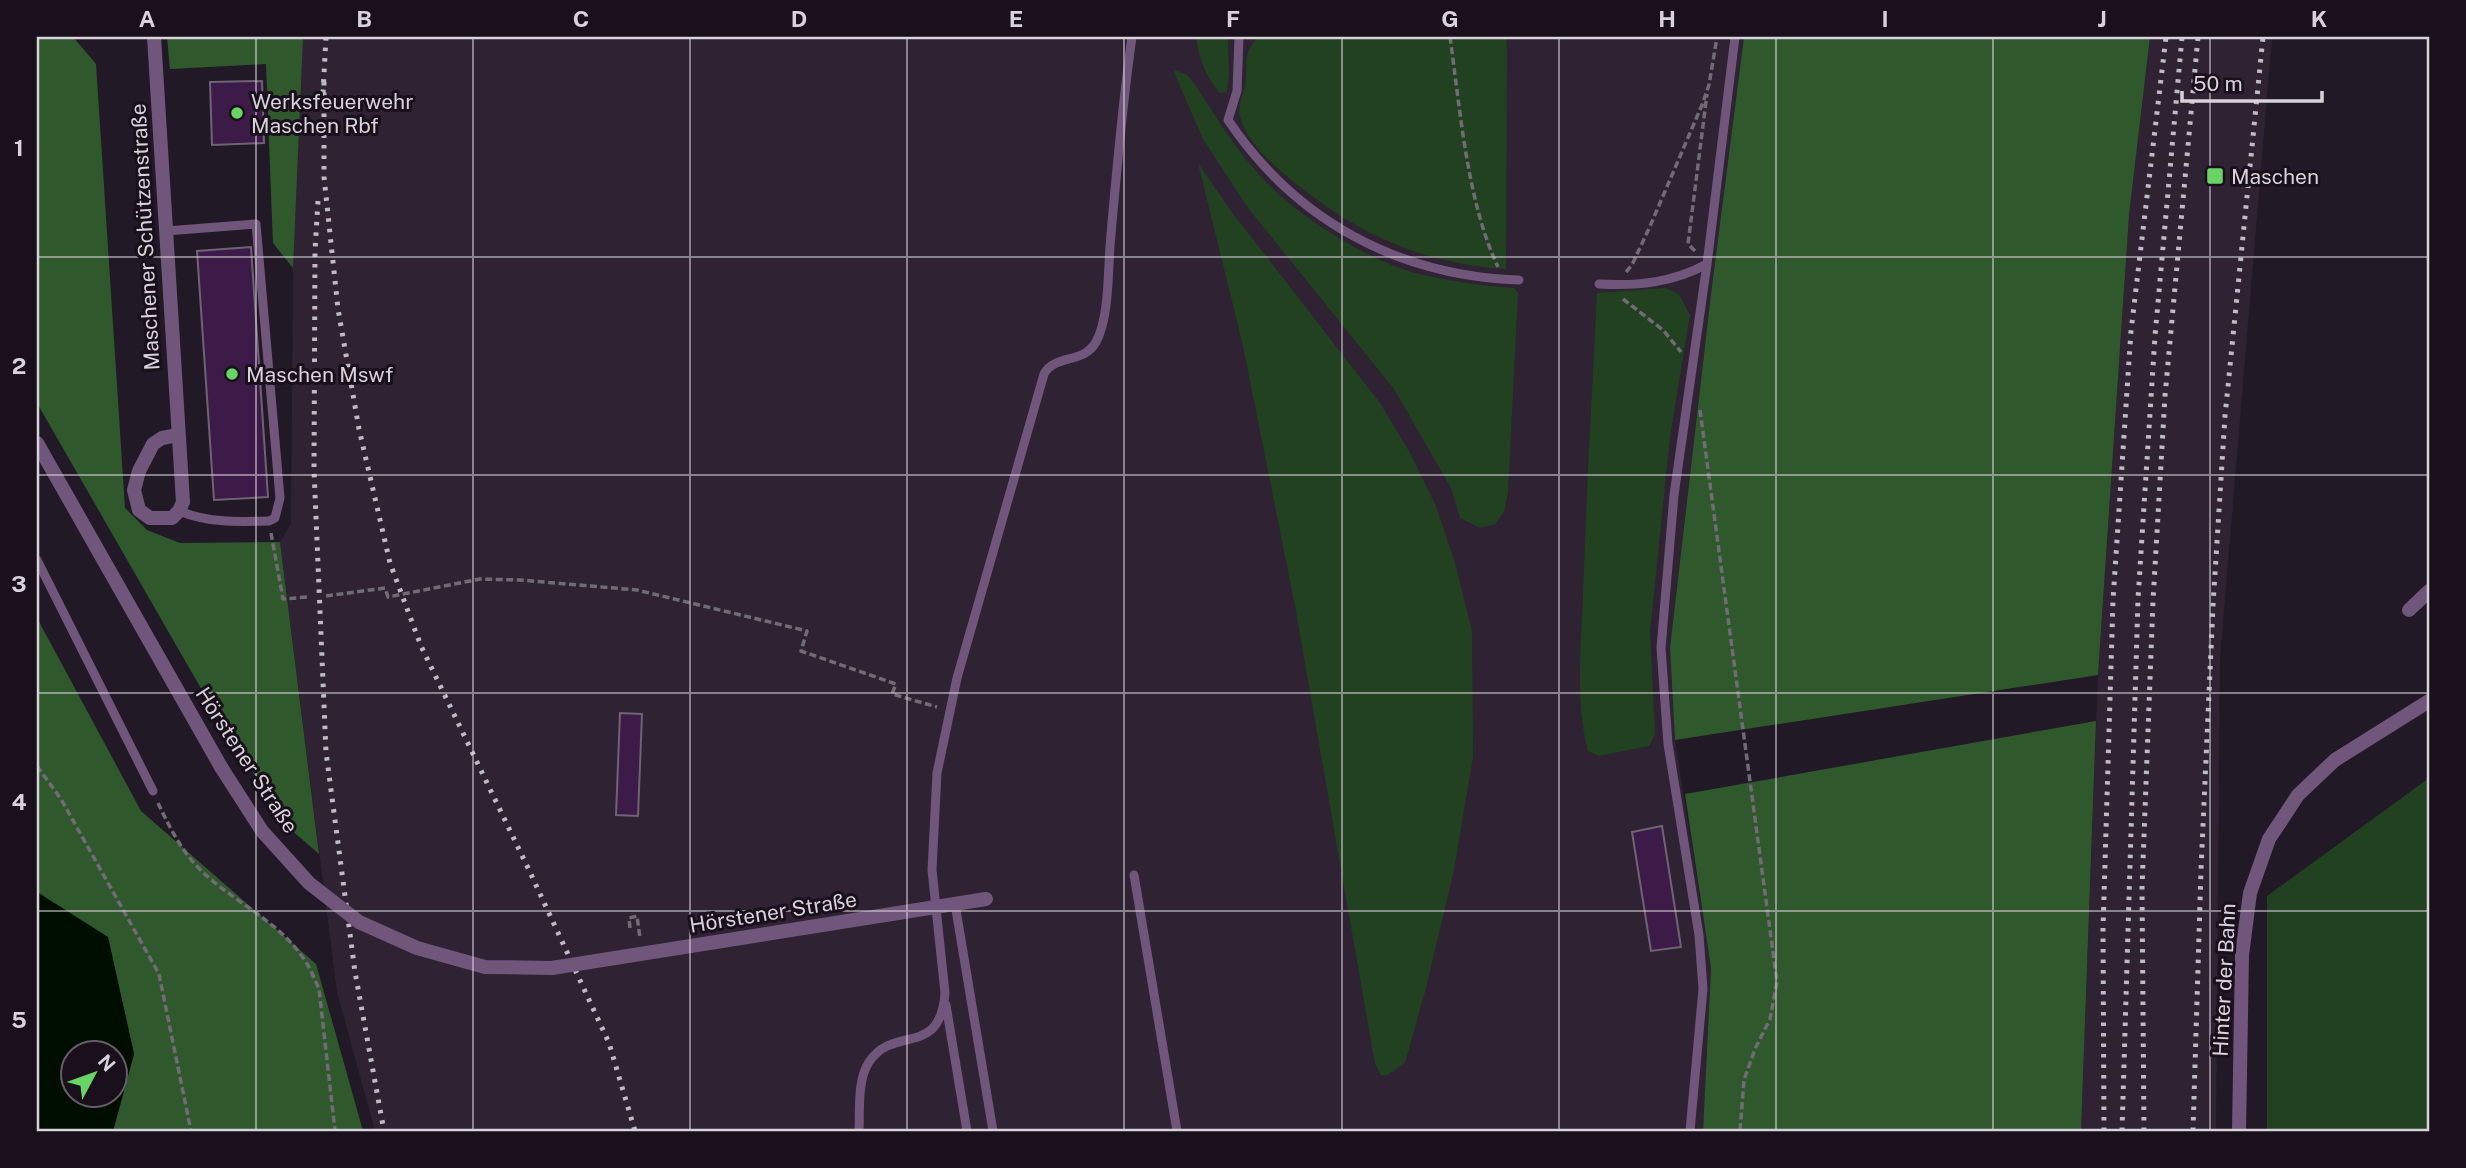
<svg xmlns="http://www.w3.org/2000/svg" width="2466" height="1168" font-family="'Public Sans',sans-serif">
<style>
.built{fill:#2e2233}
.green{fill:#224121}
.forest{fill:#2f592d}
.water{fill:#000e00;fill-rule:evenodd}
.building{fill:#3c1b48;stroke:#6e6372;stroke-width:2}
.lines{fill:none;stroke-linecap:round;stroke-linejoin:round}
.path{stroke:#726b75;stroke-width:3.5;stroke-dasharray:7 3.5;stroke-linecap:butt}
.lane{stroke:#71567b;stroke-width:9}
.street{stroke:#71567b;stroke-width:14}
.rail{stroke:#c0bac2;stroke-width:5;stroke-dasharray:3.5 7;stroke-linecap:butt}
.street-bridge{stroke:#71567b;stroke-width:14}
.grid{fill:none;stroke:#d8d2da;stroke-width:2;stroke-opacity:0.55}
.poi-dot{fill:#68d465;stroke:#19101c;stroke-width:2.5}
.labels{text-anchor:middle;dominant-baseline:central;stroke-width:6;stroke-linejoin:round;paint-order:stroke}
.poi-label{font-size:21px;fill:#d8d2da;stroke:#19101c;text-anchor:start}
.street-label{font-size:21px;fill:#d8d2da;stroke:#19101c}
.neatline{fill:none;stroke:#d8d2da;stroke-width:2.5}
.grid-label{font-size:23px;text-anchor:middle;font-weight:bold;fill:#d8d2da}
</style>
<rect width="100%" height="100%" fill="#221926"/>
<path class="built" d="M167 37H1744L1711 294 1670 648 1675 740 1711 968 1703 1131H375L337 992 280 542 291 523 293 268 273 243 266 64 170 69Z
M2150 37H2272L2220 658 2216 1131H2081L2098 675 2129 215Z"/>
<path class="green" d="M1196 37H1228L1229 74 1227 92 1220 93C1206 78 1198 56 1196 37Z
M1259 37H1506L1507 51 1506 269C1422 264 1353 232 1289 178 1270 162 1247 142 1240 117 1237 107 1243 95 1245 86 1249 65 1241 52 1259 37Z
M1173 70 1186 74 1192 80C1215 115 1238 154 1268 184 1303 219 1370 262 1419 274 1450 281 1483 286 1514 288L1518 293 1508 493 1504 512 1495 524 1480 528 1460 518 1451 488 1394 389 1248 208 1203 139Z
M1198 163 1231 211 1380 403 1410 453 1436 506 1456 566 1472 631 1473 757 1454 870 1426 988 1405 1063 1386 1076 1381 1075 1375 1064 1295 606 1243 346Z
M1666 288 1679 294 1690 315 1670 437 1650 632 1655 734 1649 746 1599 756 1588 751C1575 701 1581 648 1583 597 1586 496 1592 394 1597 293Z
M2429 778V1131H2267V896Z"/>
<path class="forest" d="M37 37H73L96 64 125 508 147 530 180 543 280 542 319 854 289 828 252 771 199 685 37 403Z
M167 37H303L293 268 273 243 266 64 170 69Z
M1744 37H2150L2129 215 2098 675 1675 740 1670 648 1711 294Z
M37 618 141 811 316 964 363 1131H113L134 1054 108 938 37 892Z
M2096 721 2081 1131H1703L1711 968 1685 794Z"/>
<path class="water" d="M37 892 108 937 134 1054 113 1131H37ZM74 1052H116V1094H74Z"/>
<path class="building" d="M262 81 264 143 212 145 210 82Z
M251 247 268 497 214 500 197 251Z
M620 713 642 714 638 816 616 815Z
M1662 826 1681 947 1651 951 1632 832Z"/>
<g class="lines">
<path class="path" d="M1450 37C1460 108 1467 202 1498 267
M1695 251 1688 244 1707 94
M1626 272 1632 265 1651 224 1702 105 1709 85 1717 37
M1623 299 1663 330 1681 352
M1700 410 1777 982 1770 1019 1755 1049 1744 1080 1740 1131
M271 533 283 599 307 597
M326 596 385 588 388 597 480 579 520 580 637 590 807 631 801 651 896 684 892 694 937 707
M37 766 61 799 159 974 191 1131
M158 803C168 824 179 846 194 863 225 898 274 917 301 955 309 965 314 978 319 989L335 1131
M630 928 629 918 637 916 640 938"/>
<path class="lane" d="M1239 37 1237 91 1228 120C1296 221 1399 276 1519 280
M166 231 256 224 280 498 275 518 269 521C237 522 209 523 179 511
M1599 284C1638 286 1672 283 1707 264
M37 560 153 791
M1134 875 1177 1131
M955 904 993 1131
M946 1005 967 1131
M859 1131C860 1111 857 1080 869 1062 894 1024 940 1059 945 993L932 870 937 773 957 678 1044 374C1055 354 1084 364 1096 342 1109 318 1108 273 1110 246 1116 176 1122 106 1132 37
M1690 1131 1703 989 1699 935 1668 744 1661 648 1674 495 1707 264 1735 37"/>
<path class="street" d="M154 37 183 502 179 511 172 518H150L139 510 134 490 139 471 153 444 162 438 178 435
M37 443 221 767
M2409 610 2429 591
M2239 1131 2242 955 2250 893 2269 839 2298 795 2335 760 2429 701"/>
<path class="rail" d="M324 82V177L338 309 359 429 390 563 421 646 529 870 609 1043 635 1131
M323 93 326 37
M318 201 315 251 314 470 326 752 355 972 384 1131
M2104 1131 2103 929 2113 600 2131 331 2166 37
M2122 1131 2138 599 2155 336 2182 37
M2144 1131 2142 888 2153 601 2165 396 2198 37
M2193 1131 2201 870 2213 605 2225 416 2263 37"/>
<path class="street-bridge" d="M221 767 262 831 309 883 359 922 417 948 485 967 552 968 986 899"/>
</g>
<path class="grid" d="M256 37V1131M473 37V1131M690 37V1131M907 37V1131M1124 37V1131M1342 37V1131M1559 37V1131M1776 37V1131M1993 37V1131M2210 37V1131M37 257H2429M37 475H2429M37 693H2429M37 911H2429"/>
<g class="poi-dot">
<circle cx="237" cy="113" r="7"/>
<rect x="2206" y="167" width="18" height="18" rx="3.5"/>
<circle cx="232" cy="374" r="7"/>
</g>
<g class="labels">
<g class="poi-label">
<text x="251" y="101">Werksfeuerwehr<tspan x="251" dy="24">Maschen Rbf</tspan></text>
<text x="2231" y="176">Maschen</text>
<text x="246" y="374">Maschen Mswf</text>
</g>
<g class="street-label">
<text transform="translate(145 237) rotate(-93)">Maschener Schützenstraße</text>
<text transform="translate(247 760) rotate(57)">Hörstener Straße</text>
<text transform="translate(773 912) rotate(-9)">Hörstener Straße</text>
<text transform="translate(2224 980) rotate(-87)">Hinter der Bahn</text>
</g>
</g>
<rect width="2466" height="1168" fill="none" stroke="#19101c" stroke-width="77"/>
<g transform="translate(94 1074) rotate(49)"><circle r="33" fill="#19101c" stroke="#655e68" stroke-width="2"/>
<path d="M0-5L12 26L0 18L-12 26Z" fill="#68d465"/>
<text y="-10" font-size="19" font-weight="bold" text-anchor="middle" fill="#d8d2da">N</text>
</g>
<path d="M2182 91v10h140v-10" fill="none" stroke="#d8d2da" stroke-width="3.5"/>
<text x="2193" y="91" font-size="21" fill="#d8d2da" stroke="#19101c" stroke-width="5" paint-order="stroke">50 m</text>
<rect x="38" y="38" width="2390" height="1092" class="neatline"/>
<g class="grid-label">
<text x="147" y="27">A</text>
<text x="364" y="27">B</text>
<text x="581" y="27">C</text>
<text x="799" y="27">D</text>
<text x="1016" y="27">E</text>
<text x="1233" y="27">F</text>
<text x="1450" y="27">G</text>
<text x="1667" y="27">H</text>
<text x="1885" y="27">I</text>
<text x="2102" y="27">J</text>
<text x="2319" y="27">K</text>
<text x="19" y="156">1</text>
<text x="19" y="374">2</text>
<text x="19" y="592">3</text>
<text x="19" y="810">4</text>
<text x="19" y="1028">5</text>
</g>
</svg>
